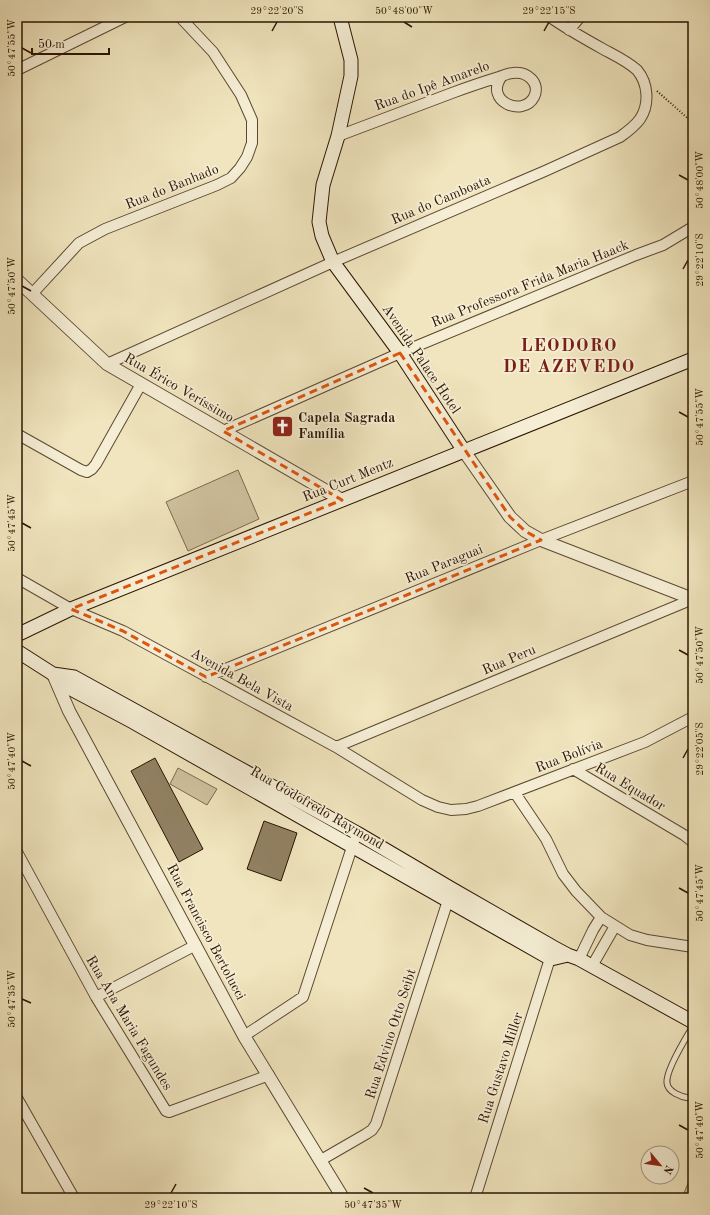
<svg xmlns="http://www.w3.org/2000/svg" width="710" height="1215" font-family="'Old Standard TT',serif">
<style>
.green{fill:#cfc19e;stroke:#7d6a4f}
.building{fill:#918163;stroke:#2b1400}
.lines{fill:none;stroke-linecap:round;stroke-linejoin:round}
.service-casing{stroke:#5c4830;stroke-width:7}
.minor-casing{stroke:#5c4830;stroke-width:12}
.tertiary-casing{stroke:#5c4830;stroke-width:14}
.secondary-casing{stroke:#2b1400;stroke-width:15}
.path{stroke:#2b1400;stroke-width:2;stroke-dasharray:1 2;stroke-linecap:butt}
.service{stroke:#f5eed5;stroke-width:5}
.minor{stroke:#f5eed5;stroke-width:10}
.tertiary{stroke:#f5eed5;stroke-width:12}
.secondary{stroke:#f5eed5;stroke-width:13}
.marked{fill:none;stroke:#df560b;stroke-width:3;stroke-dasharray:8 5;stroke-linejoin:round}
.ticks{fill:none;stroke:#2b1400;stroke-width:1.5}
.labels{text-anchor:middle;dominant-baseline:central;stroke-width:3.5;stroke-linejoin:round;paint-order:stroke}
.street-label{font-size:14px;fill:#2b1400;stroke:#f5eed5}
.poi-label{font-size:14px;font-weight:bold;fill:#2b1400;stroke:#f5eed5;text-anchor:start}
.district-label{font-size:18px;font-weight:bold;letter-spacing:1px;fill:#7a1f14;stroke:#f5eed5}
.neatline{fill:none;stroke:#2b1400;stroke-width:1.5}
.ticks-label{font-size:10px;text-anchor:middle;fill:#2b1400}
</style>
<rect width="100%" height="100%" fill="#f0e5be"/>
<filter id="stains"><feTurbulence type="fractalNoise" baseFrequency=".005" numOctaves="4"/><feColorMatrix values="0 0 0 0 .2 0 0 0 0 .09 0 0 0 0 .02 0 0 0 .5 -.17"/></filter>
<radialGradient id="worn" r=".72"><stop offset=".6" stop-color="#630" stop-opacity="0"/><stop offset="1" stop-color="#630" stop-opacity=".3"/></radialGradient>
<path class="green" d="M238 470 259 519 188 551 166 502Z
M178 768 217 789 207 805 170 784Z
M693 1171V1198H682Z"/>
<path class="building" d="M155 758 203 849 179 862 131 771Z
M264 821 297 833 281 881 247 869Z"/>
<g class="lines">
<defs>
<path id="service" d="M693 1026C687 1036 665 1071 667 1083 668 1092 681 1097 689 1098L693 1096"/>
<path id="minor" d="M569 30 580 17
M17 70 125 17
M338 136C376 122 414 107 452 93 468 87 483 82 499 77 503 76 508 73 513 73 527 71 541 83 534 97 523 118 483 101 502 76
M32 294 79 243 105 229 217 185 231 178 240 168 247 157 252 143V120L241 95 213 52 180 17
M107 364 333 262 545 171 620 137C627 132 635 126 640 119 650 104 648 83 637 70 627 61 614 55 603 49 585 39 567 29 550 17
M223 431 400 353 636 255 663 245 693 227
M17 434 81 470 87 472 92 469 96 464 141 384
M17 578 71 609 123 631 336 747 422 800 438 807 451 810 466 809 478 806 645 742 693 717
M206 677 541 540 693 481
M336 747 693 599
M573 769 684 835 693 842
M515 793 546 839 563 874 576 891 601 917 630 935 647 940 693 947
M17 852 96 997 166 1111 169 1112 269 1075
M579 959 593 930 601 917
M592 966 615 926
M96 997 196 945
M244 1036 303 997 354 841
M17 1098 74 1198
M321 1160 366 1134 372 1130 376 1124 450 894
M475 1198 552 952"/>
<path id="tertiary" d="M17 280 107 364 342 500
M464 451 510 517 525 531 541 540 693 599
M53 674 69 711 244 1036 343 1198"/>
<path id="secondary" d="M340 17 351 60V76L338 136 323 185 319 222 322 236 333 262 400 353 464 451
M17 635 71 609 693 359
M17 651 53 674 69 688 133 722 551 959 568 955
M53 674 74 677 94 688 357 833 452 889 553 947 568 955 579 959 693 1022"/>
</defs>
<use href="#service" class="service-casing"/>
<use href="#minor" class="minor-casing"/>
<use href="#tertiary" class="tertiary-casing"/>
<use href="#secondary" class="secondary-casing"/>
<path class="path" d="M657 91 693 123"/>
<use href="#service" class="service"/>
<use href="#minor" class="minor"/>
<use href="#tertiary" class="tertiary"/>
<use href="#secondary" class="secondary"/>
</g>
<path class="marked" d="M400 353 510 517 525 531 541 540 206 677 123 631 71 609 342 500 223 431Z"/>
<path class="ticks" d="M404 22 412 27M272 31 277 22M544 31 549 22M22 48 31 53M679 175 688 180M683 269 688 260M22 286 31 291M679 412 688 417M22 523 31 528M679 650 688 655M683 758 688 749M22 761 31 766M679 888 688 893M22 999 31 1003M679 1125 688 1130M364 1188 373 1193M171 1193 176 1184"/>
<defs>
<symbol id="church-square" viewBox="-11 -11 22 22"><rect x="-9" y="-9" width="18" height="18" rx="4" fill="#8f2418" stroke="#f5eed5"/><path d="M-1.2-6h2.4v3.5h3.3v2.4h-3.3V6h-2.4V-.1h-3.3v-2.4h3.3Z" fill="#fff"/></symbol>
</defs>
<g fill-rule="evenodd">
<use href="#church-square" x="270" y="414" width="25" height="25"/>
</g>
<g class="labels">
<g class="street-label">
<text transform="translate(432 86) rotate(-20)">Rua do Ipê Amarelo</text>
<text transform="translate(172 187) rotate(-22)">Rua do Banhado</text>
<text transform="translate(441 200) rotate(-23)">Rua do Camboata</text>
<text transform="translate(530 284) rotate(-22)">Rua Professora Frida Maria Haack</text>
<text transform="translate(421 359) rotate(56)">Avenida Palace Hotel</text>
<text transform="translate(179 388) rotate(30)">Rua Érico Veríssimo</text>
<text transform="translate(348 480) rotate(-22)">Rua Curt Mentz</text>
<text transform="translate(444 564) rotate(-22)">Rua Paraguai</text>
<text transform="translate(509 660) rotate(-23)">Rua Peru</text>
<text transform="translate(242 680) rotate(29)">Avenida Bela Vista</text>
<text transform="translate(569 756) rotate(-21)">Rua Bolívia</text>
<text transform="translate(630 787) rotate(31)">Rua Equador</text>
<text transform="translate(317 808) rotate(30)">Rua Godofredo Raymond</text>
<text transform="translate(206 932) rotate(62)">Rua Francisco Bertolucci</text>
<text transform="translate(129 1023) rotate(59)">Rua Ana Maria Fagundes</text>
<text transform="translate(391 1034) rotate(-72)">Rua Edvino Otto Seibt</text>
<text transform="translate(501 1068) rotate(-72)">Rua Gustavo Miller</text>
</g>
<g class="poi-label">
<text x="298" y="418">Capela Sagrada<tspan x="298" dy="16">Família</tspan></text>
</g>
<g class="district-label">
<text x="569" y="346">LEODORO<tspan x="569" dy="21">DE AZEVEDO</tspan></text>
</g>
</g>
<rect width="710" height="1215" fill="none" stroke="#f0e5be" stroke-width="44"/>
<g transform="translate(660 1165) rotate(119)"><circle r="19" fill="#f5eed5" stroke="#a49780"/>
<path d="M0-3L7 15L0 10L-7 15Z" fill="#8f2418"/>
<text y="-6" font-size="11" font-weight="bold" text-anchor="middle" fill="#2b1400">N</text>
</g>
<path d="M32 48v6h77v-6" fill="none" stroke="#2b1400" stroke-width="2"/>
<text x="38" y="48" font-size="12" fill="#2b1400" stroke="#f5eed5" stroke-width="3" paint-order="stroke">50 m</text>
<rect x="22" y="22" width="666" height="1171" class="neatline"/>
<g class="ticks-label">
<text x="277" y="14">29°22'20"S</text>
<text x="404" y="14">50°48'00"W</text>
<text x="549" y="14">29°22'15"S</text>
<text transform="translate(11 48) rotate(-90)" y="4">50°47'55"W</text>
<text transform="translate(699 180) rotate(-90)" y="4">50°48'00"W</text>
<text transform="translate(699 260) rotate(-90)" y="4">29°22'10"S</text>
<text transform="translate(11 286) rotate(-90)" y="4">50°47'50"W</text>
<text transform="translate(699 417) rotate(-90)" y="4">50°47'55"W</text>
<text transform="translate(11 523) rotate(-90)" y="4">50°47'45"W</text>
<text transform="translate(699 655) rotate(-90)" y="4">50°47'50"W</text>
<text transform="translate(699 749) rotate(-90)" y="4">29°22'05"S</text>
<text transform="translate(11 761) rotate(-90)" y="4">50°47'40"W</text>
<text transform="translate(699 893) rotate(-90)" y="4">50°47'45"W</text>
<text transform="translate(11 999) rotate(-90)" y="4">50°47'35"W</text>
<text transform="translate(699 1130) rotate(-90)" y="4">50°47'40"W</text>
<text x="171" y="1208">29°22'10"S</text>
<text x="373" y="1208">50°47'35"W</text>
</g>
<rect width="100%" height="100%" filter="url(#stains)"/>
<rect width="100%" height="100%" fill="url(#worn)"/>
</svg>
